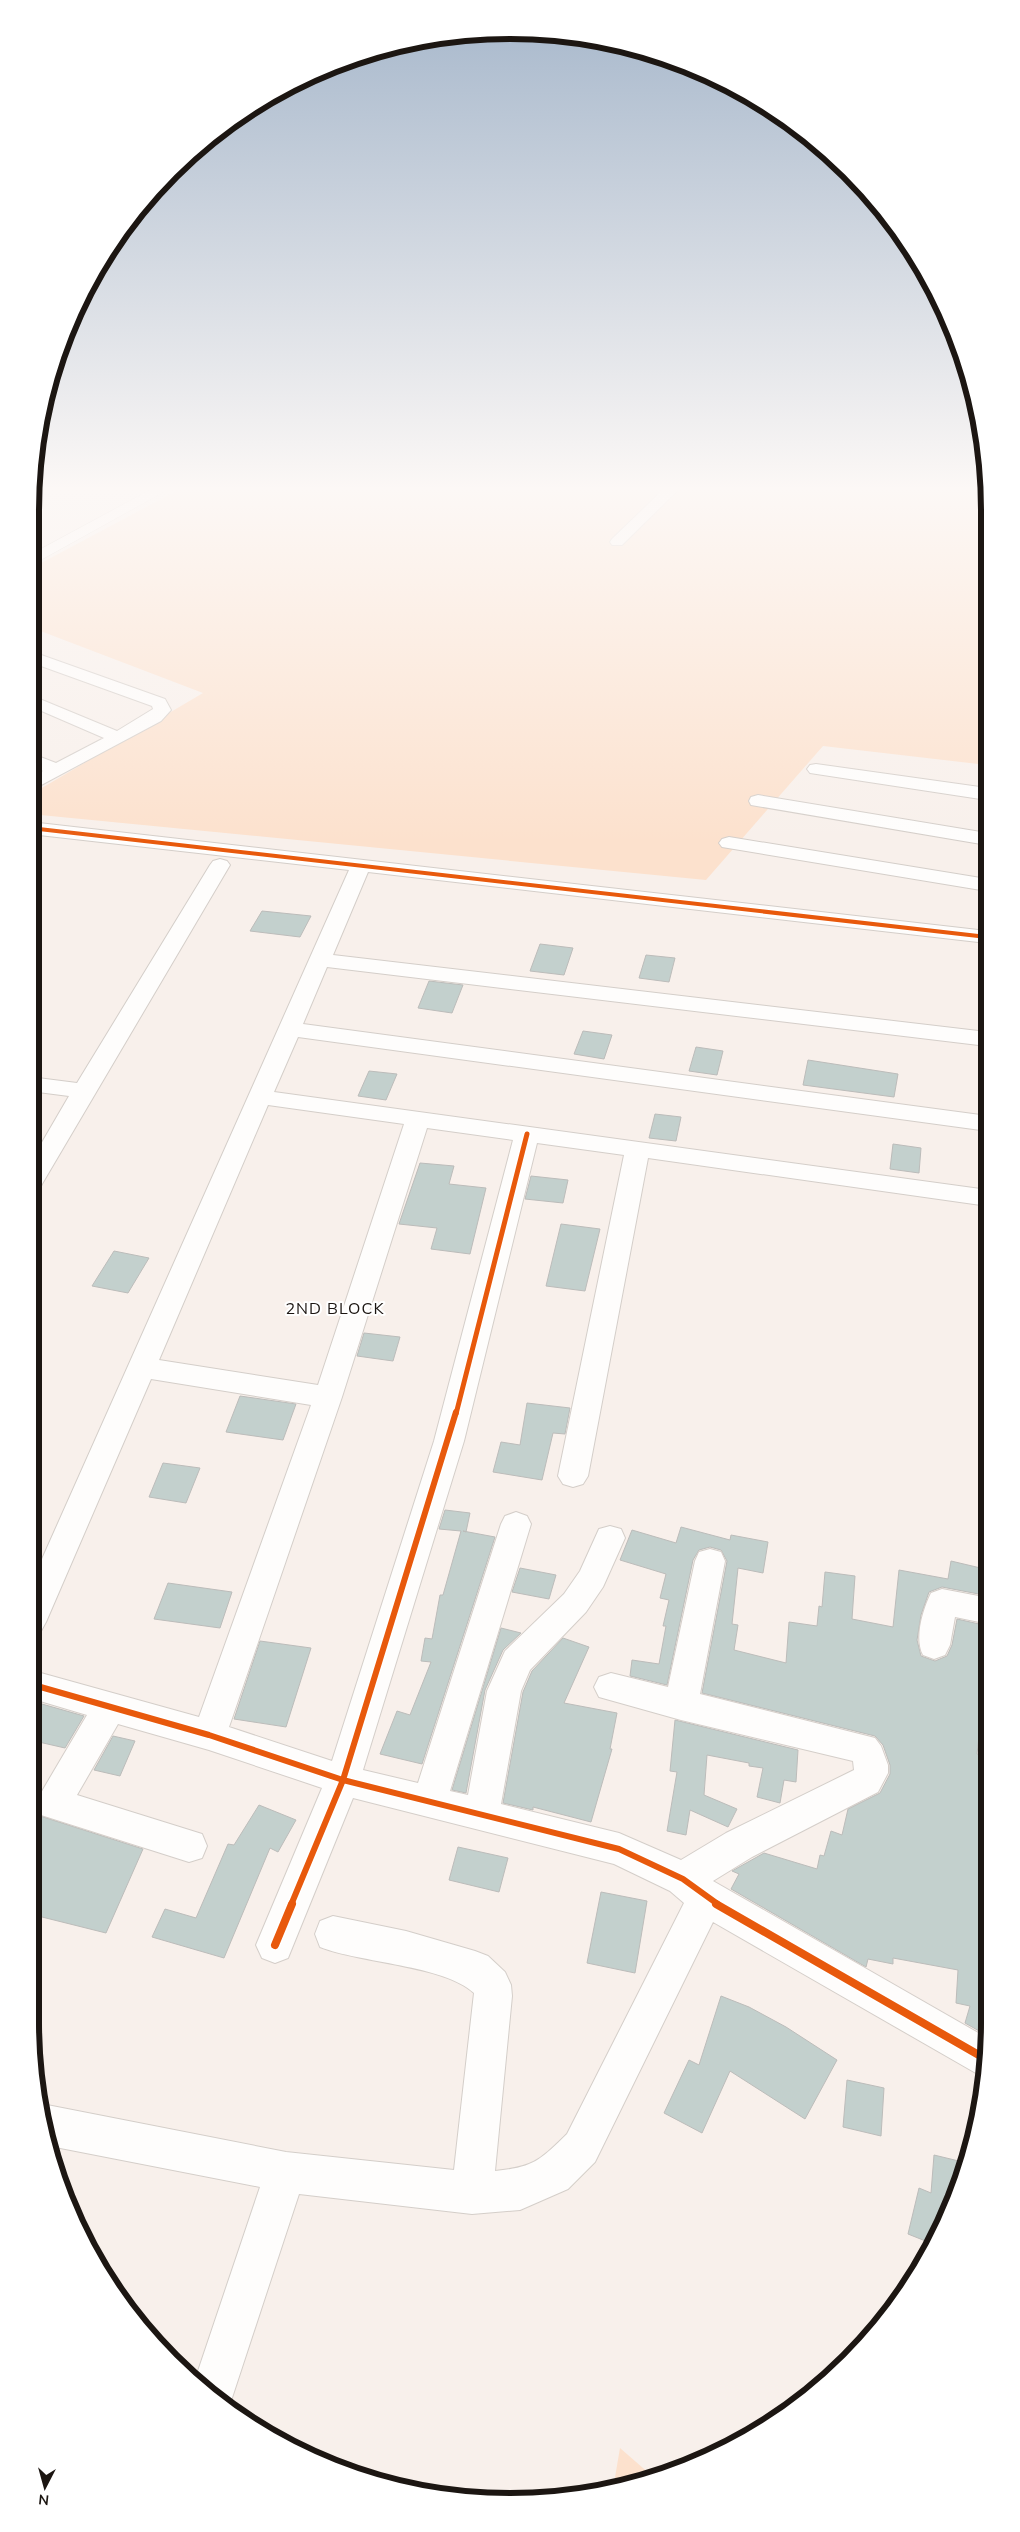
<svg xmlns="http://www.w3.org/2000/svg" width="1020" height="2532" font-family="Mulish,sans-serif">
<style>
.green{fill:#fce1cd}
.building{fill:#c3d0cd;stroke:#bcbcba}
.lines{fill:none;stroke-linecap:round;stroke-linejoin:round}
.minor-casing{stroke:#d4cec9;stroke-width:2}
.major-casing{stroke:#d4cec9;stroke-width:1}
.minor{fill:#fefdfc;fill-rule:evenodd}
.major{fill:#fefdfc;fill-rule:evenodd}
.cycleway-far3-casing{stroke:#fff;stroke-width:6}
.cycleway-far2-casing{stroke:#fff;stroke-width:8}
.cycleway-far1-casing{stroke:#fff;stroke-width:9}
.cycleway-casing{stroke:#fff;stroke-width:11}
.cycleway-far3{stroke:#e8590c;stroke-width:4}
.cycleway-far2{stroke:#e8590c;stroke-width:5}
.cycleway-far1{stroke:#e8590c;stroke-width:6}
.cycleway{stroke:#e8590c;stroke-width:8}
.labels{text-anchor:middle;dominant-baseline:central;stroke-width:4;stroke-linejoin:round;paint-order:stroke}
.neighbourhood-label{font-size:16px;letter-spacing:1px;fill:#1c1612;stroke:#fff}
.rim{fill:none;stroke:#1c1612;stroke-width:6}
</style>
<rect width="100%" height="100%" fill="#f8f0eb"/>
<path class="green" d="M180 489H986L987 765 823 746 706 880 30 814V795L203 693 30 627V569Z
M620 2448 651 2475 613 2489Z"/>
<path class="building" d="M262 911 311 916 300 937 250 931Z
M540 944 573 948 564 975 530 971Z
M646 955 675 958 669 982 639 978Z
M429 981 463 985 452 1013 418 1008Z
M583 1031 612 1035 604 1059 574 1054Z
M696 1047 723 1051 717 1075 689 1071Z
M808 1060 898 1074 894 1097 803 1085Z
M369 1071 397 1074 386 1100 358 1096Z
M655 1114 681 1117 676 1141 649 1138Z
M893 1144 921 1148 919 1173 890 1169Z
M420 1163 454 1166 449 1184 486 1188 470 1254 431 1249 437 1228 399 1224Z
M531 1176 568 1180 563 1203 525 1199Z
M561 1224 600 1229 585 1291 546 1286Z
M114 1251 149 1258 128 1293 92 1286Z
M364 1333 400 1337 393 1361 357 1356Z
M240 1396 296 1404 283 1440 226 1432Z
M527 1403 570 1408 565 1434 553 1433 542 1480 493 1472 501 1442 520 1445Z
M163 1463 200 1468 186 1503 149 1497Z
M445 1510 470 1513 466 1532 463 1531 495 1537 422 1764 380 1754 397 1711 410 1715 431 1662 421 1661 425 1638 432 1639 440 1595H443L461 1531 439 1529Z
M681 1527 730 1540 731 1535 768 1542 763 1573 738 1568 732 1624 738 1625 734 1650 786 1663 789 1622 817 1626 819 1606 822 1607 825 1572 855 1576 852 1619 893 1627 899 1570 948 1579 951 1561 989 1570V1596L942 1587 929 1592 921 1615 917 1640 921 1656 935 1661 947 1656 952 1645 957 1619 988 1626 979 1676 986 1677 977 1754 982 1755 979 1775 989 1776 990 2022 988 2036 965 2023 970 2006 956 2003 958 1970 893 1958V1964L868 1959 866 1967 731 1889 739 1874 732 1871 764 1853 817 1869 820 1855 824 1856 831 1831 842 1835 848 1809 880 1793 890 1774V1765L883 1745 875 1736 702 1693 727 1561 721 1550 710 1547 699 1550 693 1560 667 1685 630 1676 632 1660 659 1664 666 1626H663L669 1600 660 1598 666 1574 620 1560 632 1530 676 1543Z
M520 1568 556 1575 549 1599 512 1592Z
M168 1583 232 1592 220 1628 154 1619Z
M501 1628 521 1633 503 1650 485 1690 466 1793 452 1790Z
M563 1638 589 1647 564 1703 617 1713 610 1749H612L591 1822 533 1807V1810L503 1803 523 1692 532 1671Z
M260 1641 311 1648 286 1727 234 1719Z
M35 1702 84 1716 65 1748 30 1740V1712Z
M675 1720 798 1750 796 1782 784 1780 780 1803 757 1797 763 1768 749 1766V1763L707 1755 704 1795 737 1809 728 1827 690 1810 686 1835 667 1831 677 1772 670 1771Z
M113 1736 135 1741 120 1776 94 1770Z
M259 1805 296 1820 278 1852 270 1848 224 1958 152 1937 165 1909 196 1918 228 1844 234 1845Z
M37 1815 143 1849 106 1933 30 1914V1830Z
M458 1847 508 1858 499 1892 449 1880Z
M601 1892 647 1901 635 1973 587 1963Z
M721 1996 749 2007 786 2027 837 2060 805 2119 730 2071 702 2133 664 2113 689 2060 699 2065Z
M847 2080 884 2088 881 2136 843 2127Z
M934 2155 967 2163 965 2176 927 2246 928 2242 908 2234 919 2188 931 2193Z"/>
<g class="lines">
<defs>
<path id="minor" d="M664 489H679L622 545H612L610 542 612 539Z
M30 545 48 551 50 554 43 558 30 554Z
M30 651 165 699 171 710 161 721 30 791V778L43 771 30 765V753L56 763 104 738 30 706V695L117 731 153 709 152 706 30 662Z
M816 764 987 788V800L810 773 807 769 810 765Z
M758 795 987 833V845L751 805 749 801 751 797Z
M30 822 987 931V943L368 872 333 955 987 1032V1046L327 967 303 1024 988 1116V1131L298 1037 274 1092 988 1190V1206L648 1158 588 1476 583 1484 573 1487 563 1484 558 1476 624 1155 537 1143 464 1441 363 1770 418 1783 501 1524 505 1516 516 1512 527 1516 531 1524 450 1791 468 1795 487 1691 505 1651 564 1594 580 1571 599 1529 610 1526 621 1529 625 1538 603 1587 586 1612 530 1670 521 1691 501 1804 619 1833 681 1860 726 1833 854 1770 853 1761 681 1720 599 1697 594 1687 599 1677 611 1673 668 1687 695 1561 699 1552 710 1549 721 1552 725 1561 700 1694 875 1738 881 1746 888 1765V1773L878 1792 752 1857 713 1881 987 2038 981 2076 713 1922 595 2162 568 2189 520 2210 472 2214 299 2194 230 2404 196 2377 260 2187 50 2146 44 2106 47 2105 286 2152 454 2170 474 1993C444 1965 360 1963 320 1947L315 1934 320 1921 333 1916 406 1931 475 1951 488 1956 505 1972 511 1985 512 1996 495 2171C534 2167 539 2161 567 2134L684 1903 670 1891 614 1864 353 1798 288 1958 275 1963 262 1958 256 1945 322 1788 209 1750 118 1724 77 1795 202 1834 207 1846 202 1858 189 1862 41 1815 36 1804 41 1793 87 1715 30 1698V1670L199 1717 311 1405 151 1379 46 1622 41 1631 30 1635V1586L349 870 30 834ZM268 1105 404 1124 318 1385 159 1360ZM427 1128 513 1140 434 1441 332 1761 229 1727 342 1397Z
M729 837 987 879V891L722 847 719 843 722 839Z
M220 859 227 861 230 865 42 1184 39 1190 30 1192V1163L69 1096 30 1091V1077L77 1083 210 865 213 861Z
M942 1589 989 1598V1624L955 1617 950 1645 945 1655 934 1659 923 1655C914 1638 923 1609 931 1593Z"/>
<path id="major" d="M152 489H169L30 566V555Z"/>
</defs>
<use href="#minor" class="minor-casing"/>
<use href="#major" class="major-casing"/>
<use href="#minor" class="minor"/>
<use href="#major" class="major"/>
<defs>
<path id="cycleway-far3" d="M30 828 987 937"/>
<path id="cycleway-far2" d="M456 1414 527 1134"/>
<path id="cycleway-far1" d="M30 1684 209 1735 343 1780 619 1849 683 1879 719 1905
M291 1905 343 1780 456 1412"/>
<path id="cycleway" d="M716 1904 984 2058
M275 1945 292 1904"/>
</defs>
<use href="#cycleway-far3" class="cycleway-far3-casing"/>
<use href="#cycleway-far2" class="cycleway-far2-casing"/>
<use href="#cycleway-far1" class="cycleway-far1-casing"/>
<use href="#cycleway" class="cycleway-casing"/>
<use href="#cycleway-far3" class="cycleway-far3"/>
<use href="#cycleway-far2" class="cycleway-far2"/>
<use href="#cycleway-far1" class="cycleway-far1"/>
<use href="#cycleway" class="cycleway"/>
</g>
<linearGradient id="sky" x2="0" y2="1"><stop stop-color="#a6b7cb"/><stop offset="0.58" stop-color="#fcf8f6"/><stop offset="1" stop-color="#fcf8f6" stop-opacity="0"/></linearGradient>
<rect width="1020" height="843" fill="url(#sky)"/>
<g class="labels">
<g class="neighbourhood-label">
<text x="335" y="1308">2ND BLOCK</text>
</g>
</g>
<path d="M0 0H1020V2532H0ZM510 39H510A471 471 0 0 1 981 510V2022A471 471 0 0 1 510 2493H510A471 471 0 0 1 39 2022V510A471 471 0 0 1 510 39Z" fill="#fff" fill-rule="evenodd"/>
<path class="rim" d="M510 39H510A471 471 0 0 1 981 510V2022A471 471 0 0 1 510 2493H510A471 471 0 0 1 39 2022V510A471 471 0 0 1 510 39Z"/>
<g transform="translate(45 2487) rotate(186)" stroke="#ffffff" stroke-width="4" paint-order="stroke">
<path d="M0-4L9 19L0 12L-9 19Z" fill="#1c1612"/>
<text y="-8" font-size="14" font-weight="bold" text-anchor="middle" fill="#1c1612">N</text>
</g>
</svg>
